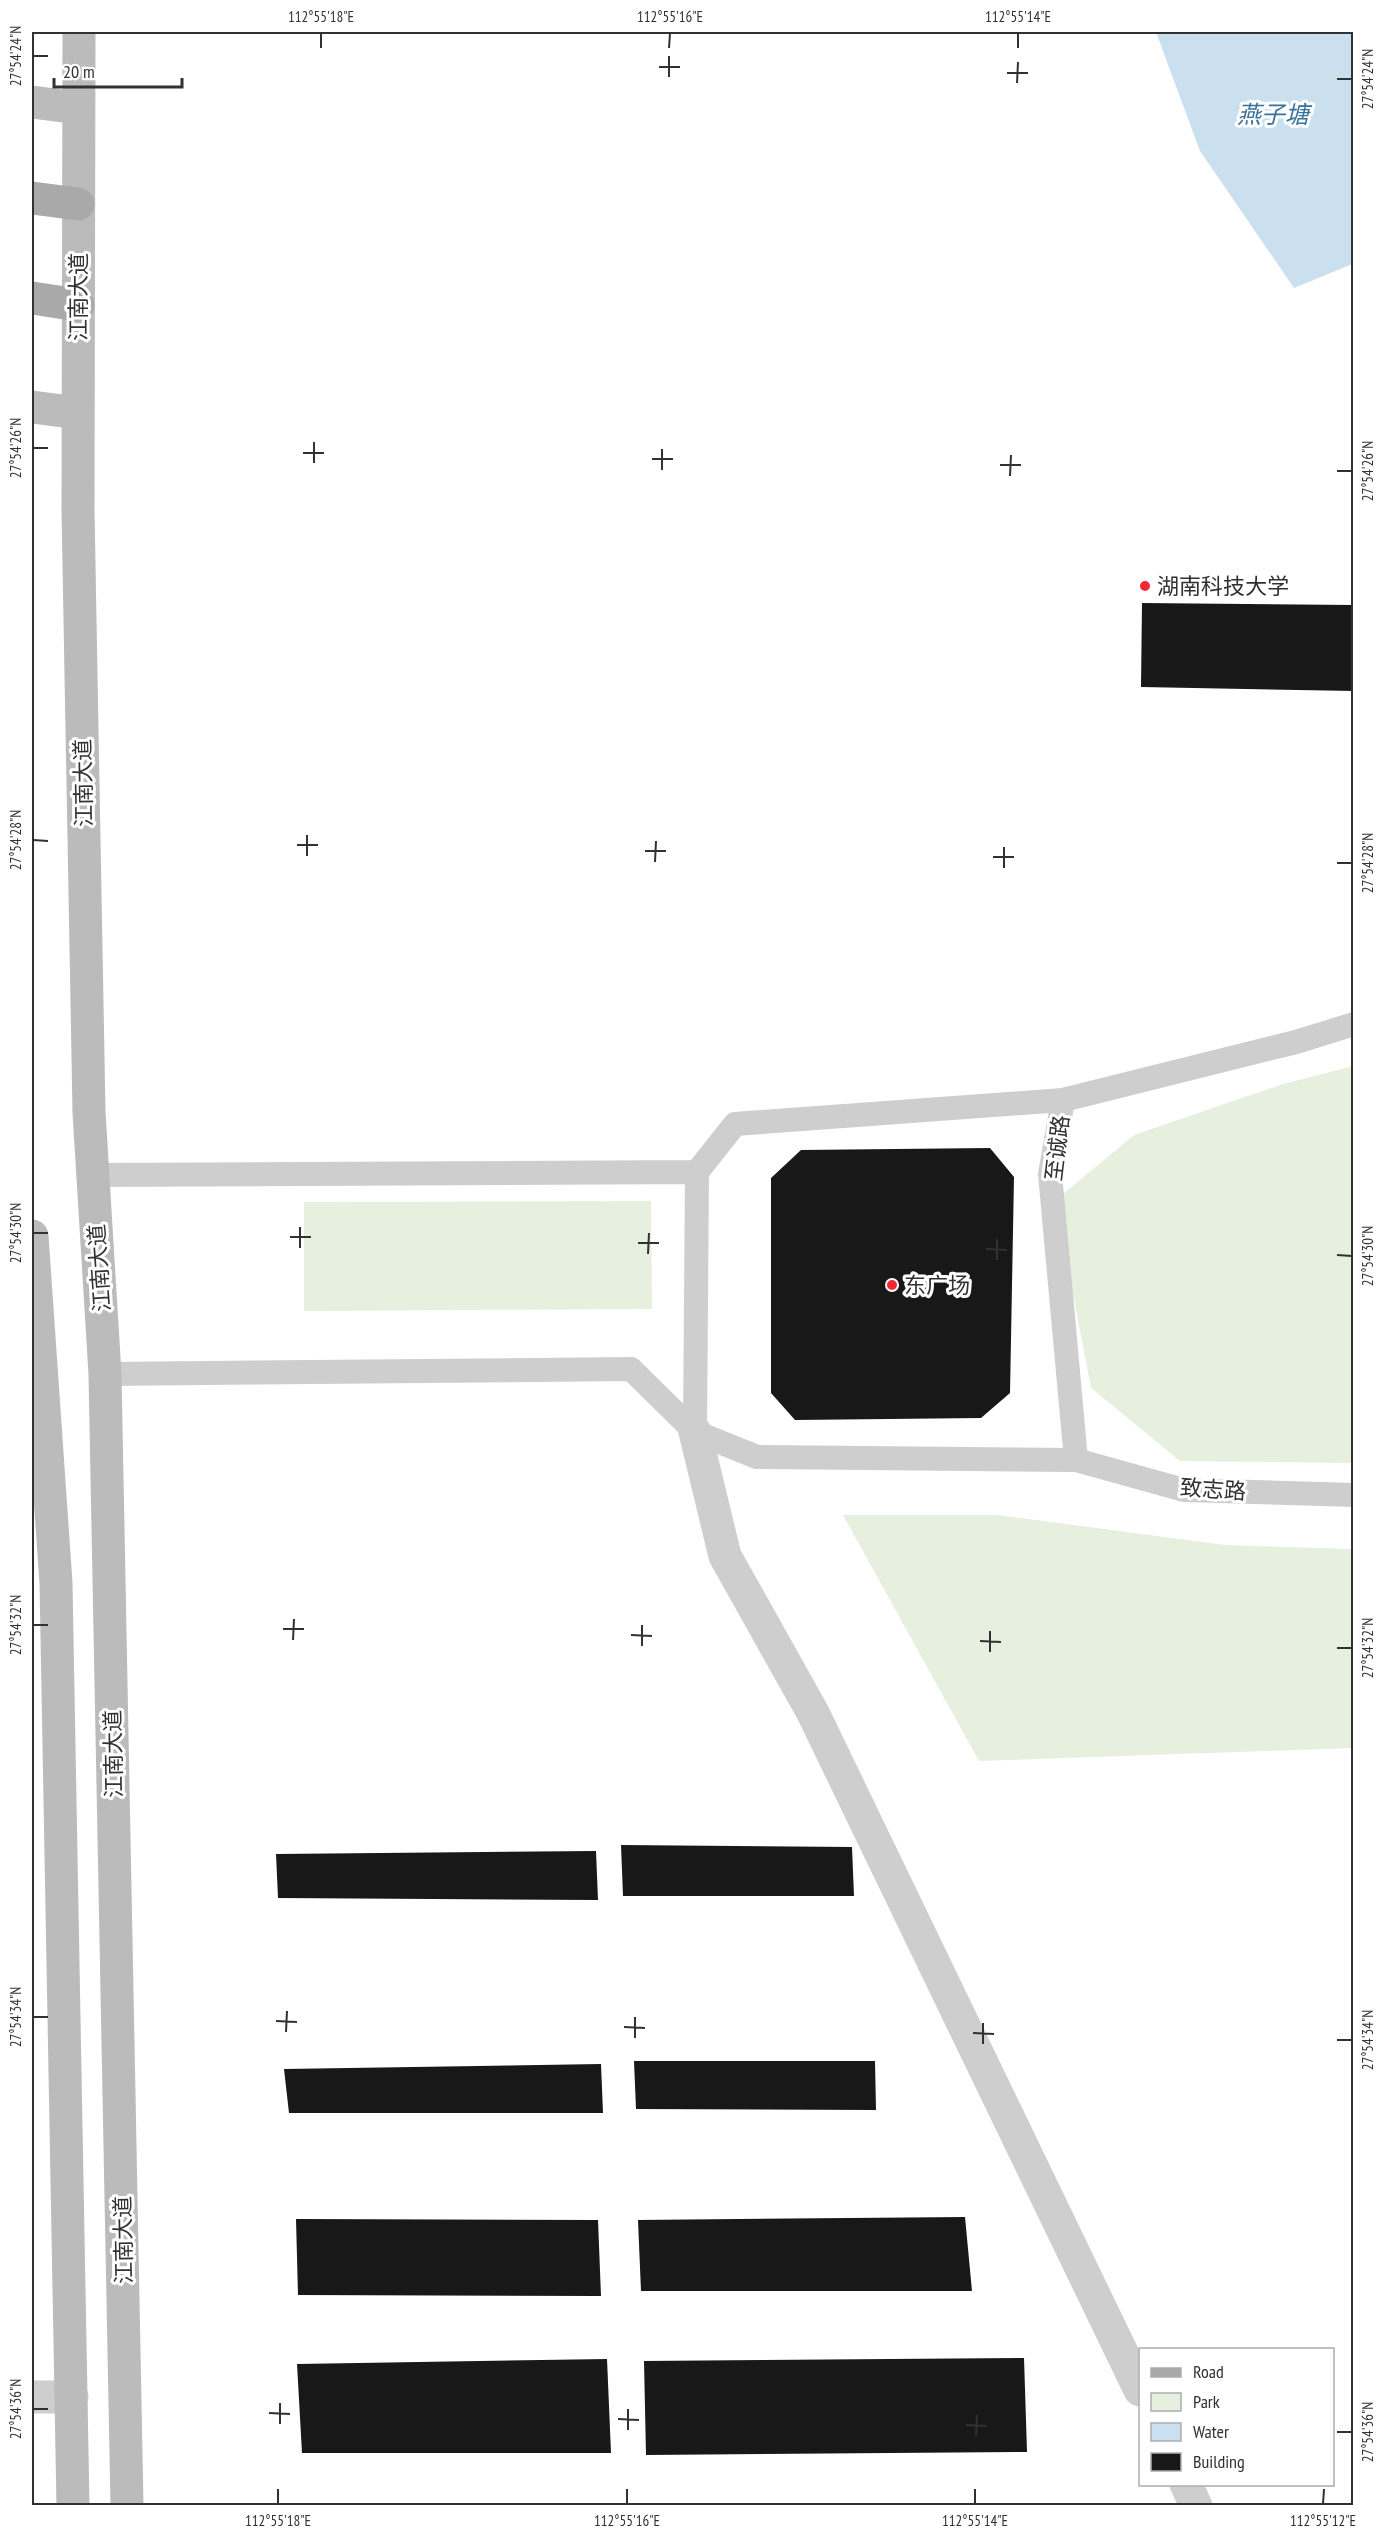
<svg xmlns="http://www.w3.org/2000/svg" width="1385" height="2537" font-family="'PT Sans Narrow','Noto Sans SC',sans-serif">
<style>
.green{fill:#e7efdf}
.water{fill:#cae0ef}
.building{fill:#181818}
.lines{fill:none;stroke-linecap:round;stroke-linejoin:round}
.lane{stroke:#cecece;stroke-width:24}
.street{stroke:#cecece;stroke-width:33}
.secondary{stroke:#bbb;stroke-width:33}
.primary{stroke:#a9a9a9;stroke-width:33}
.ticks{fill:none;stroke:#313131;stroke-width:2}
.poi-dot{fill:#f22932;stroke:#fff;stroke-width:2}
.labels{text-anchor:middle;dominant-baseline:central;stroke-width:6;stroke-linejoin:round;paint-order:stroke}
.street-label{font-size:22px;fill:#313131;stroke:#fff}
.poi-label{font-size:22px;fill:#313131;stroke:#fff;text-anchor:start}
.water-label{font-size:24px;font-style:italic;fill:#38719a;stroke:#fff}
.neatline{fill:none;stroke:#313131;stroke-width:2}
.ticks-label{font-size:15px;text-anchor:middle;fill:#313131}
</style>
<rect width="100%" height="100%" fill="#fff"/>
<path class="green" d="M1353 1066V1463L1180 1461 1091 1388 1062 1236 1063 1194 1134 1135 1283 1084Z
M651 1201 652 1309 304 1311V1202Z
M843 1515H998L1225 1545 1353 1549V1748L979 1761Z"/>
<path class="water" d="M1156 32H1353L1354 261 1350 265 1294 288 1200 151Z"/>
<path class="building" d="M1142 603 1354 605V691L1141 687Z
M990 1148 1014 1177 1010 1393 981 1418 795 1420 771 1393V1178L801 1150Z
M621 1845 852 1847 854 1896H623Z
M596 1851 598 1900 278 1898 276 1854Z
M634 2061H875L876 2110 636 2109Z
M601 2064 603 2113H289L284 2069Z
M965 2217 972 2291H641L638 2220Z
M296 2219 598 2220 601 2296 298 2295Z
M1024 2358 1027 2452 646 2455 644 2361Z
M607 2359 611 2453H302L297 2364Z"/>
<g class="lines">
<path class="lane" d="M93 1175 697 1172 735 1124 1063 1100
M105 1374 631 1369 695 1432 757 1457 1076 1460 1184 1490 1354 1495
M695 1432 697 1172
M1076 1460 1050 1174 1063 1100 1296 1042 1354 1024"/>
<path class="street" d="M695 1432 725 1556 813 1713 1140 2390
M32 2397H72
M1186 2484 1196 2506"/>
<path class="secondary" d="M79 32 78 510 89 1112 105 1374 127 2506
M32 102 78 108
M32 407 78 413
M32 1236 56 1583 73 2506"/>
<path class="primary" d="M32 198 78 204
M32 298 78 305"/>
</g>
<path class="ticks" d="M321 48V33M669 48 670 33M1018 48V33M33 56H48M659 67H680M1007 73H1028M669 77V56M1337 79H1352M1017 83 1018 62M33 448H48M303 453H324M652 459H673M314 463V442M1000 465H1021M662 470V449M1337 471H1352M1010 476 1011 455M33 840 48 841M297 845H318M645 851H666M307 856V835M993 857H1014M655 862 656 841M1337 863H1352M1004 868V847M33 1233H48M290 1237H311M638 1243H659M300 1248V1227M986 1249 1007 1250M648 1254 649 1233M1337 1255 1352 1256M997 1260V1239M33 1625H48M283 1629H304M631 1635 652 1636M293 1640 294 1619M980 1641 1001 1642M642 1646V1625M1337 1648H1352M990 1652V1631M33 2017H48M276 2021 297 2022M624 2027 645 2028M286 2032 287 2011M973 2033 994 2034M635 2038V2017M1337 2040H1352M983 2044V2023M33 2409H48M269 2413 290 2414M618 2419 639 2420M280 2424V2403M966 2425 987 2426M628 2430V2409M1337 2432H1352M976 2436 977 2415M278 2504V2489M627 2504V2489M975 2504V2489M1323 2504 1324 2489"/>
<g class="poi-dot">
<circle cx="1145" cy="586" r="6"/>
<circle cx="892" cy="1285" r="6"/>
</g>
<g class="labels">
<g class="street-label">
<text transform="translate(78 297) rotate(-90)">江南大道</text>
<text transform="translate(83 783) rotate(-91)">江南大道</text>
<text transform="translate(1057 1148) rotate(-83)">至诚路</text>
<text transform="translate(99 1268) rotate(-94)">江南大道</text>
<text transform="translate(1213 1489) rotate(4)">致志路</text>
<text transform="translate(113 1754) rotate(-91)">江南大道</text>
<text transform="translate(123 2240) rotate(-91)">江南大道</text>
</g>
<g class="poi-label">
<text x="1157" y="586">湖南科技大学</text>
<text x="904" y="1285">东广场</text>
</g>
<g class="water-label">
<text x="1273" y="114">燕子塘</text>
</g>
</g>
<rect width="1385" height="2537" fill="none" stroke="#ffffff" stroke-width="66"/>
<rect x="1139" y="2348" width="195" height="138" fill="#ffffff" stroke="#adadad" stroke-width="1.5"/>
<rect x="1151" y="2368" width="30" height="9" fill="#a9a9a9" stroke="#adadad" stroke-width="1.5"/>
<text x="1193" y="2378" font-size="18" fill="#313131">Road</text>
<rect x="1151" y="2393" width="30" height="18" fill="#e7efdf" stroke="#adadad" stroke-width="1.5"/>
<text x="1193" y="2408" font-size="18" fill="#313131">Park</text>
<rect x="1151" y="2423" width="30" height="18" fill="#cae0ef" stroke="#adadad" stroke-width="1.5"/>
<text x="1193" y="2438" font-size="18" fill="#313131">Water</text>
<rect x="1151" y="2453" width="30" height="18" fill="#181818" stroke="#adadad" stroke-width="1.5"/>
<text x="1193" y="2468" font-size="18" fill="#313131">Building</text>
<path d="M54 78v9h128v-9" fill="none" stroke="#313131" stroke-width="3"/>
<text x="63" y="78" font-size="18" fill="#313131" stroke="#ffffff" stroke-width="4.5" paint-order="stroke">20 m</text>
<rect x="33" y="33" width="1319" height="2471" class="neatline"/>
<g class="ticks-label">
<text x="321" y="22">112°55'18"E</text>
<text x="670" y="22">112°55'16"E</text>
<text x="1018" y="22">112°55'14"E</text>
<text transform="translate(16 56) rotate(-90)" y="5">27°54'24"N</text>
<text transform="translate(1368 79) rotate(-90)" y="5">27°54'24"N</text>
<text transform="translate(16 448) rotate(-90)" y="5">27°54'26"N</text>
<text transform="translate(1368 471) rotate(-90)" y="5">27°54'26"N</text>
<text transform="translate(16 840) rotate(-90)" y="5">27°54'28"N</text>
<text transform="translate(1368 863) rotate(-90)" y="5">27°54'28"N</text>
<text transform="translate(16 1233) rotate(-90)" y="5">27°54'30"N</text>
<text transform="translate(1368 1256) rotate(-90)" y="5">27°54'30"N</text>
<text transform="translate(16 1625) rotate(-90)" y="5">27°54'32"N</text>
<text transform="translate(1368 1648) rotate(-90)" y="5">27°54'32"N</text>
<text transform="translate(16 2017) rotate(-90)" y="5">27°54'34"N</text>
<text transform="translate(1368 2040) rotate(-90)" y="5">27°54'34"N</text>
<text transform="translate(16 2409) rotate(-90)" y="5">27°54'36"N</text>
<text transform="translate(1368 2432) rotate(-90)" y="5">27°54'36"N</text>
<text x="278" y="2526">112°55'18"E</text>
<text x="627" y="2526">112°55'16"E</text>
<text x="975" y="2526">112°55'14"E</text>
<text x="1323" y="2526">112°55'12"E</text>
</g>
</svg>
